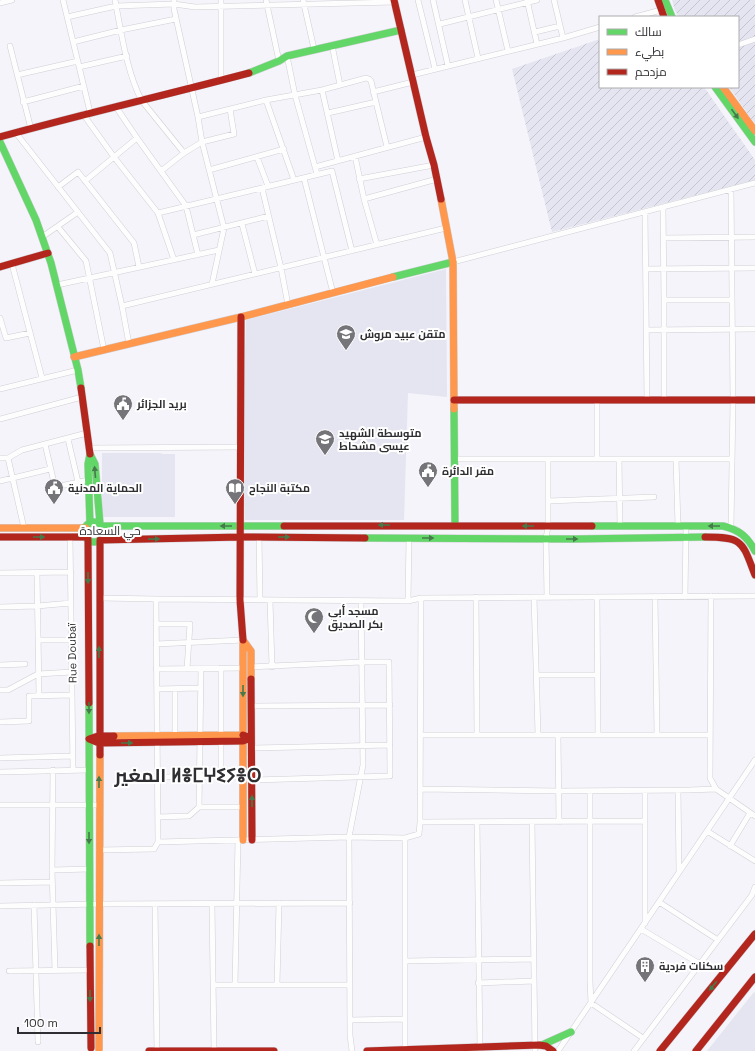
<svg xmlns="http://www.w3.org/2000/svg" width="755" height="1051" font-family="'Space Grotesk',Cairo,'Noto Sans Tifinagh',sans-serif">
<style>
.built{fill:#e5e5f1}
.industrial{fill:url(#industrial-furrows)}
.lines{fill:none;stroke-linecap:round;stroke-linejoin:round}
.street-casing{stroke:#cfcfd4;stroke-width:6}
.fast-casing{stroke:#cfcfd4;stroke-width:8}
.slow-casing{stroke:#cfcfd4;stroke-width:8}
.jam-casing{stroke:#cfcfd4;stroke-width:8}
.street{stroke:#fdfdfe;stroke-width:5}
.fast{stroke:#63d668;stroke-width:7}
.slow{stroke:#ff974d;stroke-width:7}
.jam{stroke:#b3261e;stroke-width:7}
.oneway{fill:#467a4b}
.labels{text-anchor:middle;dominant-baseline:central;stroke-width:4;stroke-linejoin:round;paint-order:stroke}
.poi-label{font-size:11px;font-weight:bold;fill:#2f2f33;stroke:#fff;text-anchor:start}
.street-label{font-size:11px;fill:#2f2f33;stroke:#fff}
.neighbourhood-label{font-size:12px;fill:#2f2f33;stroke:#fff}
.town-label{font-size:19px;font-weight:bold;fill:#2f2f33;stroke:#fff}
</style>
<defs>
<pattern id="industrial-furrows" width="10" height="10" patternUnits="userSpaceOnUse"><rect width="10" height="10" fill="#e5e5f1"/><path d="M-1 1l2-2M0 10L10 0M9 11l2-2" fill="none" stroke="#c5c5cf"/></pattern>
</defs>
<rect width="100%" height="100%" fill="#f4f4fa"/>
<path class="built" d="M446 269 447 397 408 393 404 520H245L244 382 246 320Z
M102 453H160L163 454H175V517H102Z
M754 992 755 993V1051H707Z"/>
<path class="industrial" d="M672 0H755V124L729 87H738V17H679L675 11Z
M600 39V87H704L755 160V180L552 232 512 69Z"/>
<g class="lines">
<defs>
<path id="street" d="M63 0 90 112
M115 0C121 31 127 74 142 101L184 153
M174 0V9L198 117 202 142 224 228 212 284
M266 0 279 61
M303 0 314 49
M418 0 435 69
M433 0 448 66
M465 0 478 58
M496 0 508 51
M527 0 537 44
M554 0 563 38
M0 3 12 0
M67 17 116 6 174 4 195 7 395 2
M635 17 661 10
M440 24 537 0
M535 32 560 26
M73 42 121 30 176 19
M332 45 340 85
M738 45 755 39
M10 46 31 129
M287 56 295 95 317 174
M79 67 127 56
M17 75 78 61
M412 75 563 38 600 27
M221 80V0
M322 90 338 161
M373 92 413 82
M266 100 294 180
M23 102 84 86
M116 107 137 138 186 206 198 255
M328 113 376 102 387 147
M83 114 114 157 158 213 174 260
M198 117 266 100 322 90 366 78 369 79 371 81 376 102
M16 133 110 253 122 306 129 344
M355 156 364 199 377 245
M257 157 268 186
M315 167 426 137
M209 170 284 149
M161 171 184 153 202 142 234 134 230 109
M304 178 333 293
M359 179 434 165
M85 181 137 138
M58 187 78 172 134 243 139 267
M262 188 281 268 288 305
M364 199 437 179
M663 208 664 300V400
M645 212 647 400
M158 213 332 171 352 251
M242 224 255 274
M58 227 86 261 104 350
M193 235 269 216
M42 237 78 212
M664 238 755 237
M453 262 755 183
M12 264 42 378
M646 269 755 268
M57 285 219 250
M664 300H732
M122 306 446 228
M0 318 6 338 30 333
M647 330 755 329
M0 389 78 370
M597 400V459
M0 419 82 397
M68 439 78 482
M45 444 55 487 89 480
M89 448 241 447
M0 458H8L24 528
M8 458 22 450 87 433
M454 459H732
M619 459 620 526
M676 459 678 526
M0 481 50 469
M548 501 654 497
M731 527 733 400 731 189
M70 537 73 770
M259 537 260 600
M0 573 71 572
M37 573 39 695
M711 596 710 778 716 789 755 816
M476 597 477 734
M534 597 538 734
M547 597 546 539 548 526V459
M597 597 598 735
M655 597 657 735
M685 597 686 526
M100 598 156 599 408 601 421 598 755 596
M156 599 158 842 349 837 405 838V1049
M270 600 272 667
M408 601 409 538
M0 607 37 606 71 603
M156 624H190L187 669
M38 640H72
M156 644 243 640
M0 665 25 664
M221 668V777
M156 669 243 668
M201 669 199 807H243
M537 675H597
M157 689 201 688
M175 689V736
M0 690H8L38 674 72 672
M251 706 390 705
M0 722 29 721V696L72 695
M421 735H709
M558 735 559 822
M252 748 390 745
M0 758 73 756
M53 770 52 870 55 970
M0 772 89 770
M157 777C184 777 227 773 252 780L390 776 389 662H362L251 667
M421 789 559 791 689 790 716 789
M678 790 679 871
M590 791V981L591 1003 643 1038
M0 805H99
M158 817 189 816 199 807
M420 822 645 821
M477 822 480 1048
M532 822 535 1051
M707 831 755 861
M405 838 419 834 420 822 421 598
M730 846 750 813
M99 850 154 849 158 842
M52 870 90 869
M0 883 52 882
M659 902 718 940
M155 904 157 1051
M212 904 214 1050
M34 905 38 1042
M0 906 99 904 350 903
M645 923V791
M641 929 700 964
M405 961 533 959
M9 971 90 970
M478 983 534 981
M213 985H350
M235 985 238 840
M277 985 279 903
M350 1020 405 1019
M352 1051 350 1035 349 837 363 765 361 601
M558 1051 755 760
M634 1051 752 895 755 887"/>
<path id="fast" d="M665 0 672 17
M249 73 279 61 287 56 401 30
M715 87 755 142
M0 142 36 220 51 263 78 370 81 388
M393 277 453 262
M454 409 455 525
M84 532a10 10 0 1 1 20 0a10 10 0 1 1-20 0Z
M90 524 88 464 90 454 95 464 100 524
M102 526H284
M592 526H723C739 530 747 536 755 551
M365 538 575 539 705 537
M89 703 90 946
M542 1045 571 1032"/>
<path id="slow" d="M723 87 755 131
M441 199 453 262 454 409
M74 357 241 317 393 277
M0 528H86
M114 736 243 735
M243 840V640L251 651V679
M99 1049 100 755"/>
<path id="jam" d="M394 0 426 137 434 165 441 199
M658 0 664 17
M0 137C83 114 166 95 249 73
M0 267 48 253
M241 317 240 600 243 640
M81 388 90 454
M454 400H755
M284 526H592
M0 537H86
M705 537C744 537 742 542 755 575
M88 539 89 703
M101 540 241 537 365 538
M251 679 252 840
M114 736H98L89 739 99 743 243 741 251 738 243 735
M100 755V540
M90 946 91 1048
M149 1051H274
M367 1051 539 1045 546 1046 553 1051
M660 1051 755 934
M696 1051 755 977"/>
</defs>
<use href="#street" class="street-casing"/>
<use href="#fast" class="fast-casing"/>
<use href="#slow" class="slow-casing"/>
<use href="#jam" class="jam-casing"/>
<use href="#street" class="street"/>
<use href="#fast" class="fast"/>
<use href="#slow" class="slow"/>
<use href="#jam" class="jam"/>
</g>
<defs><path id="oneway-solid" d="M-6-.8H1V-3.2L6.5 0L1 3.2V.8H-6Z"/></defs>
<g class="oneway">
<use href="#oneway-solid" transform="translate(735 114) rotate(54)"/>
<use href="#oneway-solid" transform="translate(95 472) rotate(-95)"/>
<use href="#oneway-solid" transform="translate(384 525) rotate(180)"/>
<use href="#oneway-solid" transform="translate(226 526) rotate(180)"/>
<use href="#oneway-solid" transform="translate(528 526) rotate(-180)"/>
<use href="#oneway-solid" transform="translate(714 526) rotate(-180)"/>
<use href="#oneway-solid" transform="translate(39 537)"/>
<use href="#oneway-solid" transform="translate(284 537)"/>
<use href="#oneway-solid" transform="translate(428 538)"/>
<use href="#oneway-solid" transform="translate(154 539) rotate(-1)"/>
<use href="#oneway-solid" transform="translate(572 539)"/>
<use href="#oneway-solid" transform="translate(88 578) rotate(90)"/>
<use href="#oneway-solid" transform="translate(99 652) rotate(-89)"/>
<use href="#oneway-solid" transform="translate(243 691) rotate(90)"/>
<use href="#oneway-solid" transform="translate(89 708) rotate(90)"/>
<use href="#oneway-solid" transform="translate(127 743)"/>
<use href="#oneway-solid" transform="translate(99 782) rotate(-90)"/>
<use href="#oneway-solid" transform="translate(252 801) rotate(-90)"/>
<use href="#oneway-solid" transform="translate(89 838) rotate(90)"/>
<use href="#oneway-solid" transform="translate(99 940) rotate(-90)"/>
<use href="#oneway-solid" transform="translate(713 986) rotate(129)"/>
<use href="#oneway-solid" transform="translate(90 996) rotate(90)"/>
</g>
<defs>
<symbol id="school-pin" viewBox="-11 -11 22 30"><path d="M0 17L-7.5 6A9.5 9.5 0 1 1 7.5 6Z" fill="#747479" stroke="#fff"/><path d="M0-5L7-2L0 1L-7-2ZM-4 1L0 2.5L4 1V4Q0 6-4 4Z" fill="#fff"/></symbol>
<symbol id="civic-pin" viewBox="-11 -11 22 30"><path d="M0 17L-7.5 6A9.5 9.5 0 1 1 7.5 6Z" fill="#747479" stroke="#fff"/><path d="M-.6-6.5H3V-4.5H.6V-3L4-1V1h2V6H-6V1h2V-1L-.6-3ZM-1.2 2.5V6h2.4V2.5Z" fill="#fff"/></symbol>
<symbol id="library-pin" viewBox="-11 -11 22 30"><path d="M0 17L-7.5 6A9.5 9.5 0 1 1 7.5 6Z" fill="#747479" stroke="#fff"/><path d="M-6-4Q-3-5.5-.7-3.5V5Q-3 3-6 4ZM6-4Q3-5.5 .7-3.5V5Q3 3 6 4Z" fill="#fff"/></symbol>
<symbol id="mosque-pin" viewBox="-11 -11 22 30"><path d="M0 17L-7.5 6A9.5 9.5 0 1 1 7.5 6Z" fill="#747479" stroke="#fff"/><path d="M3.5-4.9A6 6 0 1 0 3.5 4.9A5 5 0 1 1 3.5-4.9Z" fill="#fff"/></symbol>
<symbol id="building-pin" viewBox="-11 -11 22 30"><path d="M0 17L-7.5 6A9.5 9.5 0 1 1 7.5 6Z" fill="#747479" stroke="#fff"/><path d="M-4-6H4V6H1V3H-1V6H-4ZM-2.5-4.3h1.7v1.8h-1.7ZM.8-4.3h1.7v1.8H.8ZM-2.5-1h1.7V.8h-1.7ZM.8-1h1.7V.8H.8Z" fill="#fff"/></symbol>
</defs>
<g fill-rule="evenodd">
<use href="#school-pin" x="335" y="323" width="22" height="30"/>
<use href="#civic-pin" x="112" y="393" width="22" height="30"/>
<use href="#school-pin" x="314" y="428" width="22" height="30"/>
<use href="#civic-pin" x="417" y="460" width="22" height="30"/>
<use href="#civic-pin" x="43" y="477" width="22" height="30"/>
<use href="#library-pin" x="224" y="477" width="22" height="30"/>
<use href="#mosque-pin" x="303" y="606" width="22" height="30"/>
<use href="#building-pin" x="634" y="955" width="22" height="30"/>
</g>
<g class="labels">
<g class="poi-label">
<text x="360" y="334">متقن عبيد مروش</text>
<text x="137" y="404">بريد الجزائر</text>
<text x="339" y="433">متوسطة الشهيد<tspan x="339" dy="13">عيسى مشحاط</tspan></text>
<text x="442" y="471">مقر الدائرة</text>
<text x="68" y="488">الحماية المدنية</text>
<text x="249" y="488">مكتبة النجاح</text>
<text x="328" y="611">مسجد أبي<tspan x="328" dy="13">بكر الصديق</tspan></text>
<text x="659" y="966">سكنات فردية</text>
</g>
<g class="street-label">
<text transform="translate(72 653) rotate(-91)">Rue Doubaï</text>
</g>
<g class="neighbourhood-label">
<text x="110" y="531">حي السعادة</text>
</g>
<g class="town-label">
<text x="188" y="775">المغير ⵍⴻⵎⵖⵉⵢⴻⵔ</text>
</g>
</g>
<rect x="599" y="16" width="140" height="72" fill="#ffffff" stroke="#acacad"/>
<rect x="607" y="29" width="20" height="6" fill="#63d668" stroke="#acacad"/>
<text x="635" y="36" font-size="12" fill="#2f2f33">سالك</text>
<rect x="607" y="49" width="20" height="6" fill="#ff974d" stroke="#acacad"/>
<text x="635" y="56" font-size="12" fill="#2f2f33">بطيء</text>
<rect x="607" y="69" width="20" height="6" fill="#b3261e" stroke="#acacad"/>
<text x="635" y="76" font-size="12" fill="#2f2f33">مزدحم</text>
<path d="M18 1027v6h82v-6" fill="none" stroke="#2f2f33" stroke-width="2"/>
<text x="24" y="1027" font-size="12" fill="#2f2f33" stroke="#ffffff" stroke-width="3" paint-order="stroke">100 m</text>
</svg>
